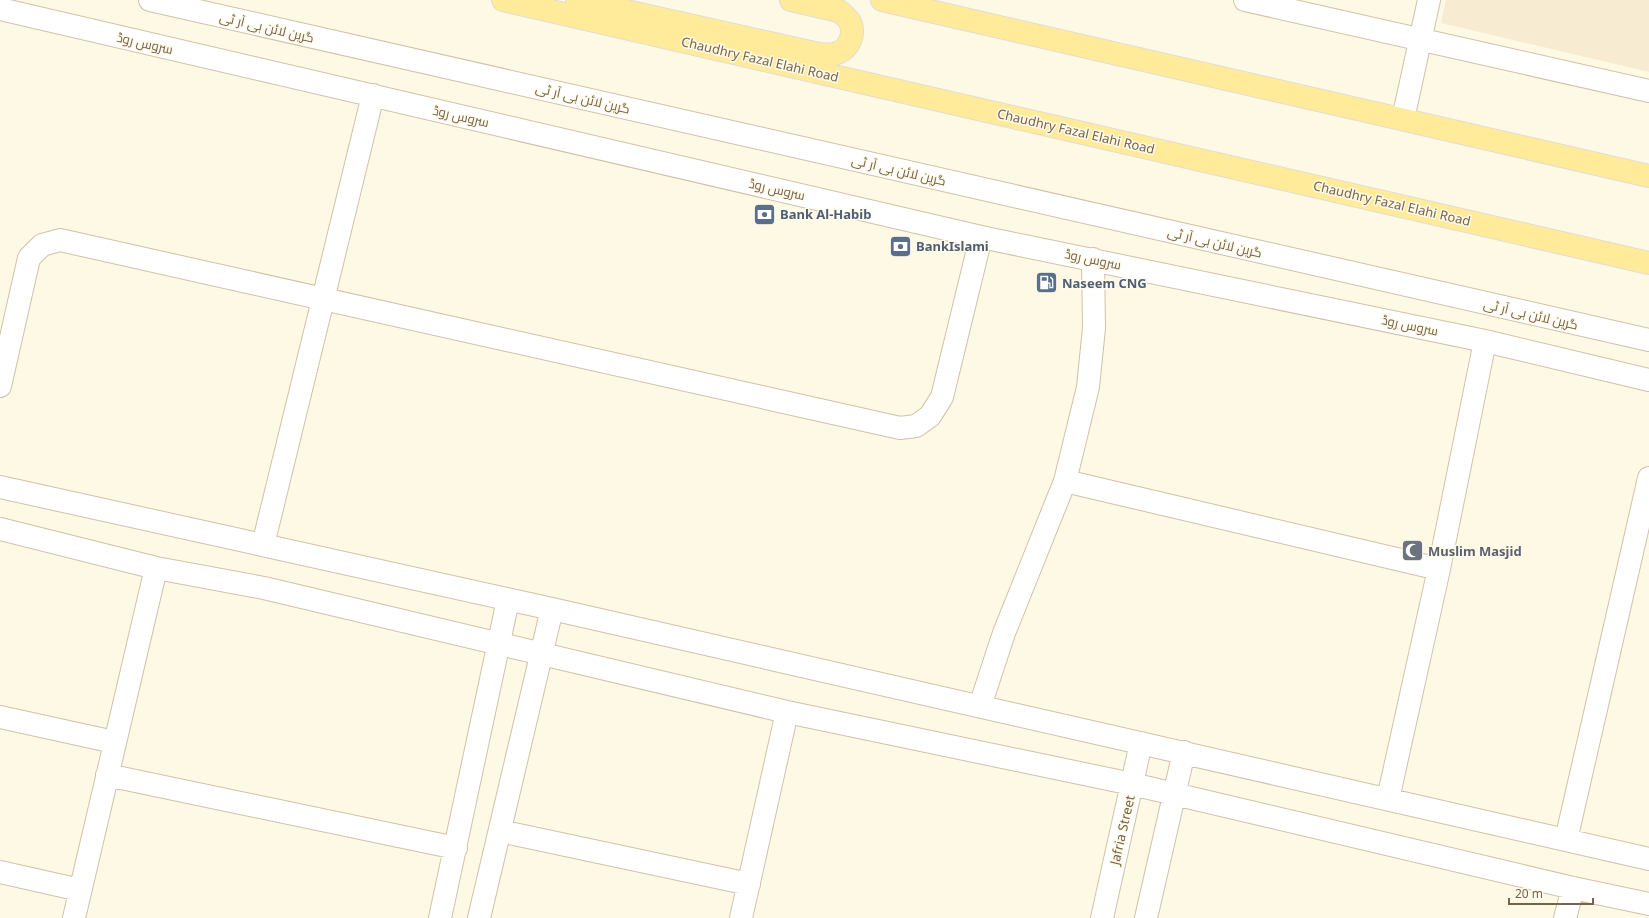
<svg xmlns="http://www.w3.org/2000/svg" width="1649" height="918" font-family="'Noto Sans',Cairo,sans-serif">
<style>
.residential{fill:#f7ecd1}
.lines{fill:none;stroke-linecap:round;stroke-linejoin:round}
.minor-casing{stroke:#d1c1a9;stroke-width:24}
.major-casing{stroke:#e2dcd7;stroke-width:24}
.minor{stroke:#fff;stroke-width:22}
.major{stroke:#ffeb9a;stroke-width:22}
.labels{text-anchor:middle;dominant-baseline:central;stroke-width:3;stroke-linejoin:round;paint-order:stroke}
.street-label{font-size:13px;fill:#796247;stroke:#fffbec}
.service-label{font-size:13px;font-weight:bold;fill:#4e5e75;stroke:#fffbec;text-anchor:start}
.worship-label{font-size:13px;font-weight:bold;fill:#5b616d;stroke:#fffbec;text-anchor:start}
</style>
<rect width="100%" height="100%" fill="#fef9e4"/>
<path class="residential" d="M1446 0H1649V72L1441 23Z"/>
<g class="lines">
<defs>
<path id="minor" d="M150 0 1649 340
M1245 0 1649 91
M0 9 981 237 1485 341 1649 380
M1403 119 1429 0
M0 386 29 258 42 245 60 240 900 428 916 426 930 416 942 397 981 237
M1065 481 1439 569
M0 487 552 609 1649 859
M0 529 156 568 264 588 787 712 1132 784 1573 888 1649 904
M263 545 373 95
M980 706 1004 633 1065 481 1088 387 1094 328 1093 259
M0 717 114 742
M107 775 456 848
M1388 799 1439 569 1485 341
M500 831 749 884
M1566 840 1649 478
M0 872 80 890
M74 918 156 568
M440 918 508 600
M479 918 552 609
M741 918 787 712
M1102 918 1141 743
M1146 918 1184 752
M1565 918 1573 888"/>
<path id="major" d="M503 0 1649 263
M577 0 819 54C824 54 829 55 834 54 848 51 856 35 850 22 847 17 843 14 839 11L791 0
M882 0 1649 176"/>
</defs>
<use href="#minor" class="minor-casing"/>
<use href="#major" class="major-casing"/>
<use href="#minor" class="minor"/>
<use href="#major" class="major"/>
</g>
<defs>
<symbol id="bank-square" viewBox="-11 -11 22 22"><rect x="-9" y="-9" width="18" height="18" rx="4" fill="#5c6f8a" stroke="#fffbec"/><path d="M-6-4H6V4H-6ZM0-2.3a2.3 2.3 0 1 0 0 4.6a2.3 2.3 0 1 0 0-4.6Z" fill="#fff"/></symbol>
<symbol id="fuel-square" viewBox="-11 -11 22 22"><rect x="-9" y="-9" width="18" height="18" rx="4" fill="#5c6f8a" stroke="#fffbec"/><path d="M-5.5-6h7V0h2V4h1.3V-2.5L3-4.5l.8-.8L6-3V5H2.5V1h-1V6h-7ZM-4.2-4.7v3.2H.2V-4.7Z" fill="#fff"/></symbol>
<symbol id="mosque-square" viewBox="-11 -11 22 22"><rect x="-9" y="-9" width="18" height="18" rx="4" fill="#6b7280" stroke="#fffbec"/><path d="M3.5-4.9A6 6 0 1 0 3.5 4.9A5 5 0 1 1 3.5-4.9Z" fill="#fff"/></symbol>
</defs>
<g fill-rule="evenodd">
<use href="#bank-square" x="752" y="202" width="25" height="25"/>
<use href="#bank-square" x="888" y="234" width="25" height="25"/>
<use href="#fuel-square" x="1034" y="270" width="25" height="25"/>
<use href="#mosque-square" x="1400" y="538" width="25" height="25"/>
</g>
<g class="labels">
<g class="street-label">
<text transform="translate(267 27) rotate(13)">گرین لائن بی آر ٹی</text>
<text transform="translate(145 43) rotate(13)">سروس روڈ</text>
<text transform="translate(760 59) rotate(13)">Chaudhry Fazal Elahi Road</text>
<text transform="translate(583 98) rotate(13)">گرین لائن بی آر ٹی</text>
<text transform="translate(461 116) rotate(13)">سروس روڈ</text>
<text transform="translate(1076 131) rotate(13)">Chaudhry Fazal Elahi Road</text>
<text transform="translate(899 170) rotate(13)">گرین لائن بی آر ٹی</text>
<text transform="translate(777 189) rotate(13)">سروس روڈ</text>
<text transform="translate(1392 203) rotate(13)">Chaudhry Fazal Elahi Road</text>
<text transform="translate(1215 242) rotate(13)">گرین لائن بی آر ٹی</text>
<text transform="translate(1093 259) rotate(12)">سروس روڈ</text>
<text transform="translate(1531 314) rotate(13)">گرین لائن بی آر ٹی</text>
<text transform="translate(1410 325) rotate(12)">سروس روڈ</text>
<text transform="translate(1122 830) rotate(-77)">Jafria Street</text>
</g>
<g class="service-label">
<text x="780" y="214">Bank Al-Habib</text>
<text x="916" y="246">BankIslami</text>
<text x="1062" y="283">Naseem CNG</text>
</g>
<g class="worship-label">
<text x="1428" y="551">Muslim Masjid</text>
</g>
</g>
<path d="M1509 898v6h84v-6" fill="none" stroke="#796247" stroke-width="2"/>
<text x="1515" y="898" font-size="12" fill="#796247" stroke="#fffbec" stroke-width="3" paint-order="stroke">20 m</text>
</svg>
